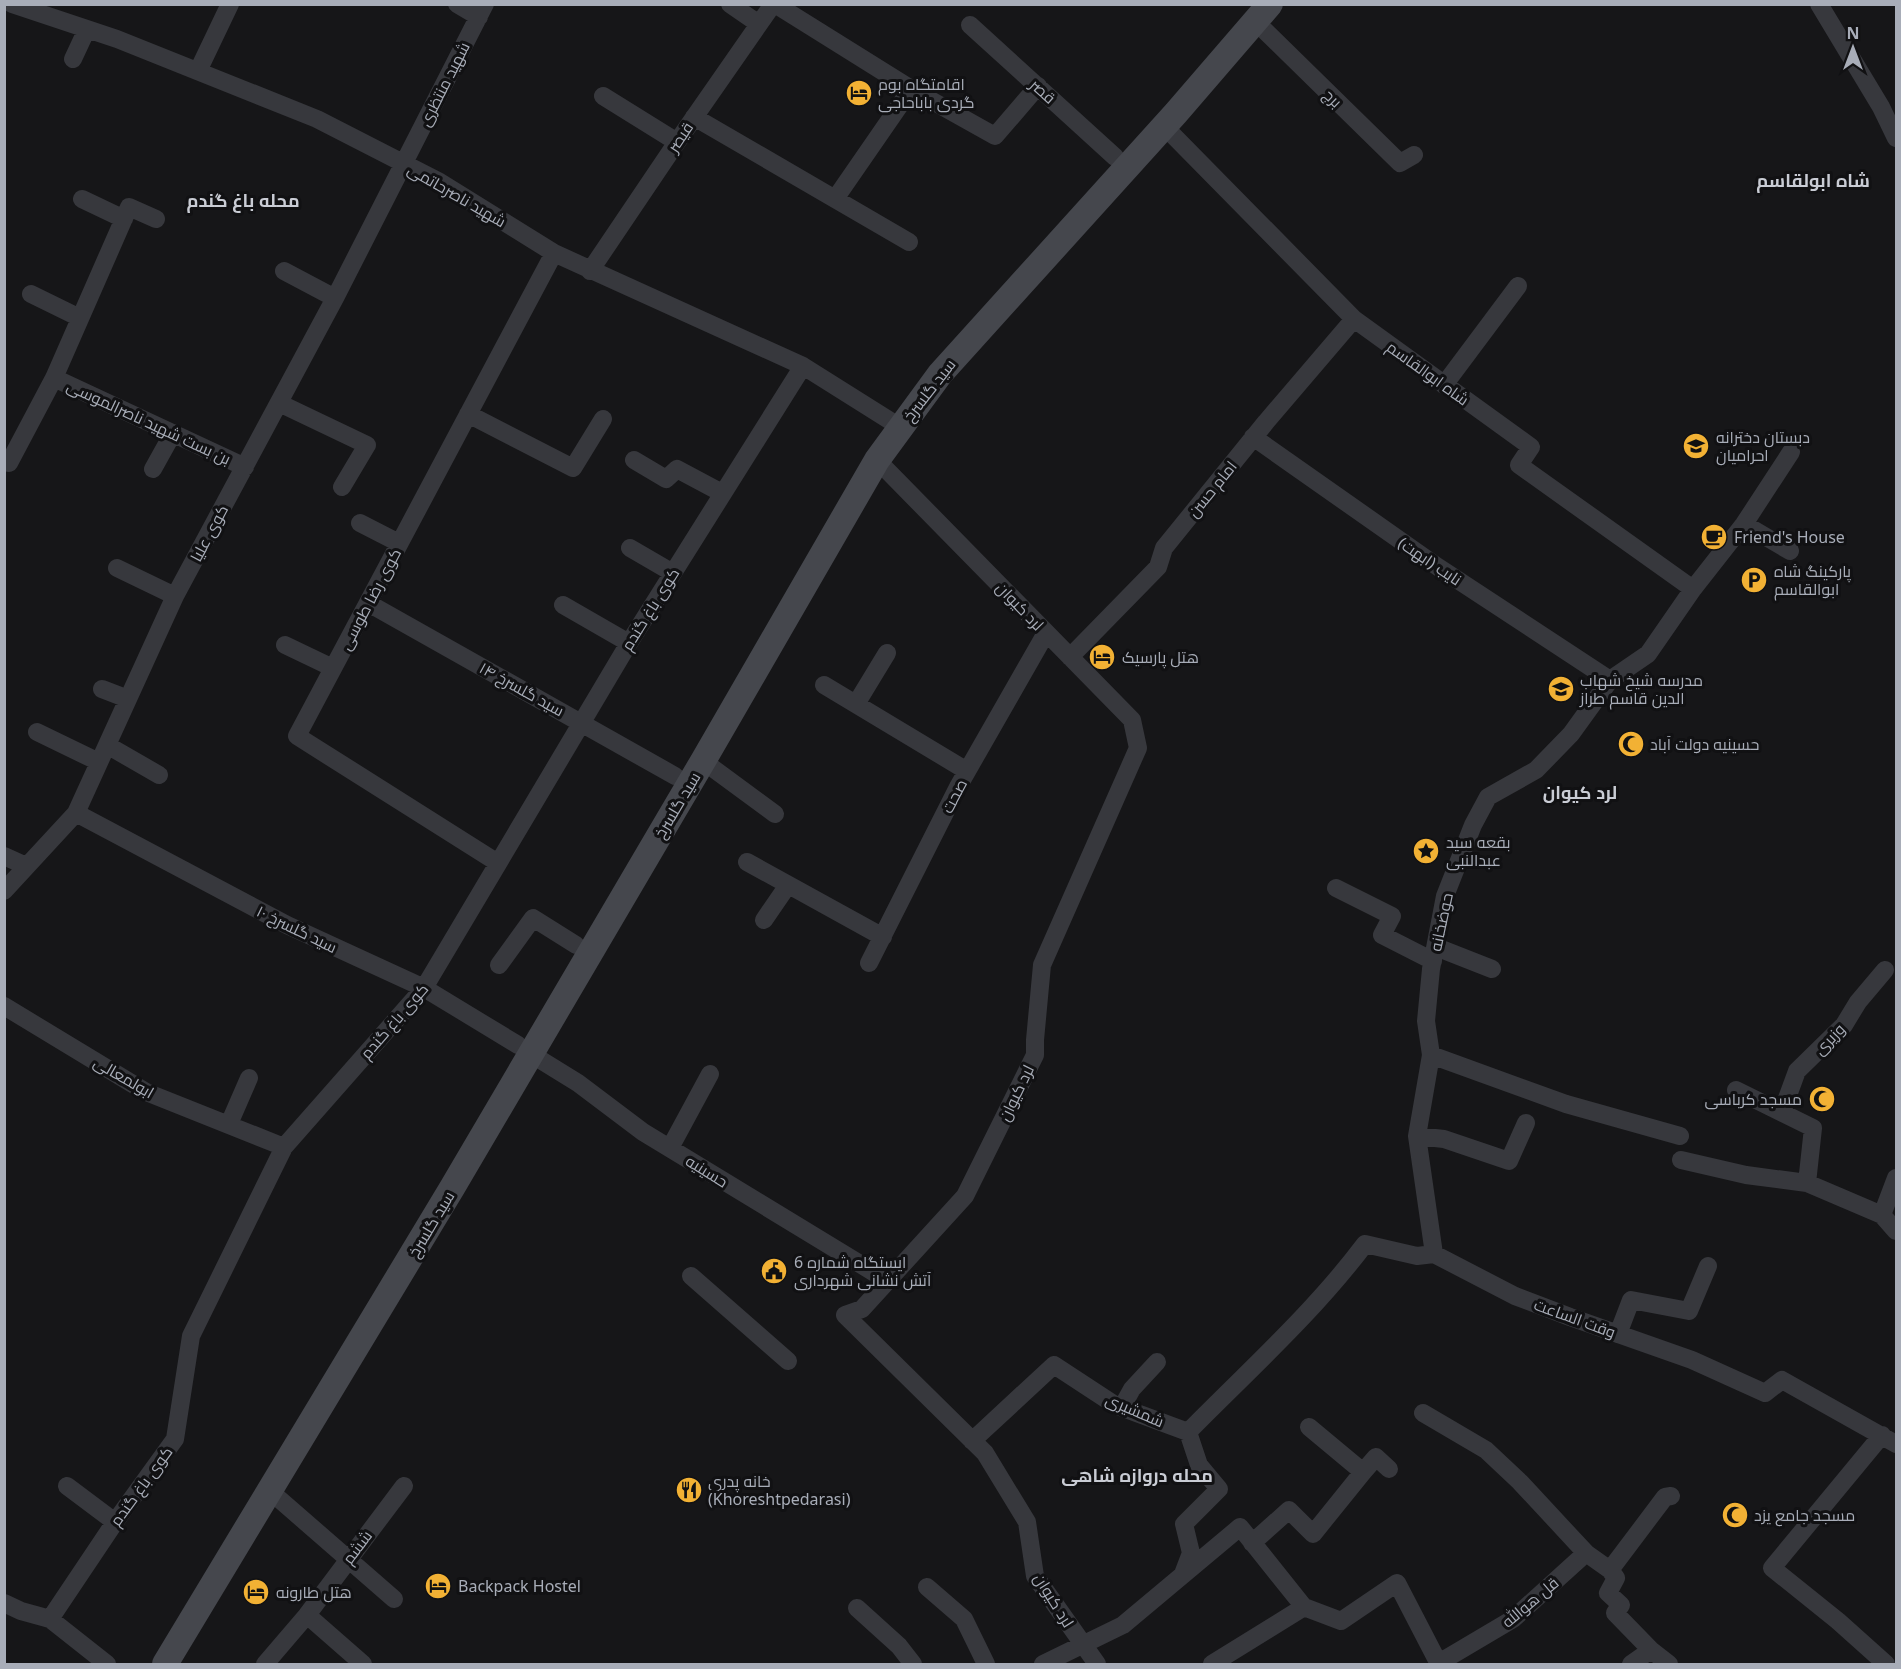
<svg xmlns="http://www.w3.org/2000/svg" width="1901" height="1669" font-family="'Noto Sans',Cairo,sans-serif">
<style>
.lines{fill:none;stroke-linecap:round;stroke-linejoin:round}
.street{stroke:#37383d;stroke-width:18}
.secondary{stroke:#45474d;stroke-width:26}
.labels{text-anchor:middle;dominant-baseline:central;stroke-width:6;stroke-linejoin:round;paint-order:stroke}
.street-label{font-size:16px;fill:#a8adb8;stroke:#111113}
.poi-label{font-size:16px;fill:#a8adb8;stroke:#111113;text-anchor:start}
.neighbourhood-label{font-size:18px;font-weight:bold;fill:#c9ccd4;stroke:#111113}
</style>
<rect width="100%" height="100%" fill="#161618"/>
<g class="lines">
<path class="street" d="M12 4 117 39 317 119 438 181 554 253 803 366 900 427
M457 4 479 17
M730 4 759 24
M775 4 911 89 995 136 1038 86
M1819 4 1881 107 1896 138
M1255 21 1400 163 1414 155
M970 25 1115 157
M73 59 87 29
M198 71 230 4
M603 96 677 142
M694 117 909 242
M1164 126 1354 319 1531 447 1519 465 1693 589
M82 199 124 219
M835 199 911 89
M284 271 335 298
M590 271 677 142 773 4
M31 294 80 318
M54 378 245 467
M1444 385 1518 286
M279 403 367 445 342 487
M468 414 573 468 603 419
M1253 437 1438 567 1610 680
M1791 452 1744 524 1693 589 1648 654 1610 680 1571 734 1536 770 1488 797 1473 825 1445 896 1431 969 1426 1021 1431 1055 1417 1136 1434 1254 1515 1296 1570 1317 1692 1360 1765 1393 1782 1380 1896 1444
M634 460 666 479 677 469 722 493
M877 460 1132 720 1138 748 1042 965 1035 1040V1055L965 1196 862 1309 845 1315 985 1453 1027 1522 1035 1576 1097 1664
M9 463 54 378 129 207 156 219
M153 469 173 433
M360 523 399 543
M1744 524 1790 551
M630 548 673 573
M117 568 175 596
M368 603 675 776
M563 605 629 643
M285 645 333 668
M1070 657 1158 567 1164 548 1266 422 1354 319
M824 685 967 771
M102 689 128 699
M856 704 887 653
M37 732 99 762
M107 745 159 775
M703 761 775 814
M76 813 287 925 424 988 518 1045
M4 856 26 866
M747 862 883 937
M498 863 297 736 554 253
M1336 888 1392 916 1382 935 1433 961
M4 891 76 813 175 596 335 298 485 4
M764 920 788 885
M1436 947 1492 969
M869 963 958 787 1046 633
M499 965 533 918 576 945
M4 1006 146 1092 284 1147
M531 1054 578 1083 643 1132 888 1281
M1431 1055 1566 1104 1680 1136
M1736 1090 1813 1128 1807 1183
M1782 1112 1797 1071 1844 1025 1858 1002 1885 970
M229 1124 249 1078
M1417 1136 1444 1139 1509 1161 1526 1123
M670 1148 710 1074
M1681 1160 1746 1175 1807 1183 1882 1215 1896 1231
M1882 1215 1896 1178
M691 1276 788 1361
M1618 1334 1631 1300 1689 1311 1708 1266
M1122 1407 1132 1389 1157 1362
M1423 1413 1486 1450 1520 1482 1586 1553 1610 1570
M1188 1432C1249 1370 1313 1313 1365 1244L1417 1256 1434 1254
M1882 1435 1772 1568 1838 1621 1886 1664
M972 1441 1054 1365 1115 1405 1188 1432
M1363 1472 1376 1457 1389 1469
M67 1486 115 1522
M270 1491 394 1599
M1252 1543 1289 1510 1313 1534 1363 1472 1309 1427
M1183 1574 1191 1553 1184 1524 1219 1489 1199 1465 1188 1432
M927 1587 964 1619 986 1664
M4 1603 21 1611 50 1619 107 1664
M857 1608 899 1646 913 1664
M307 1615 363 1664
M50 1619 115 1522 175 1439 191 1336 284 1147 424 988 629 643 803 366
M1651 1650 1669 1664
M265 1664 307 1615 404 1486
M1043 1664 1123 1625 1240 1527 1304 1607
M1212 1664 1304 1607 1341 1621 1397 1583 1439 1664
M1437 1664 1513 1619 1586 1553
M1631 1664 1651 1650 1615 1613 1621 1605 1608 1593 1616 1578 1610 1570 1665 1497 1671 1496"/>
<path class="secondary" d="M165 1664 452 1188 703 761 877 460 940 374 1176 113 1270 4"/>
</g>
<defs>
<symbol id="hotel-disc" viewBox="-11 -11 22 22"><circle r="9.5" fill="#f2b134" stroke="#111113"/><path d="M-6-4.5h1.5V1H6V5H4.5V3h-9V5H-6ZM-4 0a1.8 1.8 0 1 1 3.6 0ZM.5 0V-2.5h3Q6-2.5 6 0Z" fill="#111"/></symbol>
<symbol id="school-disc" viewBox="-11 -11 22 22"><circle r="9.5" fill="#f2b134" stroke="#111113"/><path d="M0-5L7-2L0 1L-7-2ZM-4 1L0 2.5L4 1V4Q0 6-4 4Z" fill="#111"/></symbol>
<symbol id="cafe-disc" viewBox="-11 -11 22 22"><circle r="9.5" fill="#f2b134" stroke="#111113"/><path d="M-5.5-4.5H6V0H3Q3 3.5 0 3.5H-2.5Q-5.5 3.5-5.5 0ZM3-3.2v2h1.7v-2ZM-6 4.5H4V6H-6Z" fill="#111"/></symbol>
<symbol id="parking-disc" viewBox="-11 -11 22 22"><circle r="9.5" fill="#f2b134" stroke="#111113"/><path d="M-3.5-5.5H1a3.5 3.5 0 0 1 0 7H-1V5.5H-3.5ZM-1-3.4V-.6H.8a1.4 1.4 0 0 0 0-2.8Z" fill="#111"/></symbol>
<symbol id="mosque-disc" viewBox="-11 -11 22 22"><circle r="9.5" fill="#f2b134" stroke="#111113"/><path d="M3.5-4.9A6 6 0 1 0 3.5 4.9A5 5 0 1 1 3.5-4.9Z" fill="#111"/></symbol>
<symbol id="sight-disc" viewBox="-11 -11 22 22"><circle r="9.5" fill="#f2b134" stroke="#111113"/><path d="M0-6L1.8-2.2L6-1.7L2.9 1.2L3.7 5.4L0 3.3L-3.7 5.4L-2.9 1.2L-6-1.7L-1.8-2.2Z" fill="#111"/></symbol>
<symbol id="civic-disc" viewBox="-11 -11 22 22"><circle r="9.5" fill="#f2b134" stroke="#111113"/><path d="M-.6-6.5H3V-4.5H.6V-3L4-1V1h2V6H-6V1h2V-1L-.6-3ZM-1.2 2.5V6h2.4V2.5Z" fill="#111"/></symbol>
<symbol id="restaurant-disc" viewBox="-11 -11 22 22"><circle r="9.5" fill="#f2b134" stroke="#111113"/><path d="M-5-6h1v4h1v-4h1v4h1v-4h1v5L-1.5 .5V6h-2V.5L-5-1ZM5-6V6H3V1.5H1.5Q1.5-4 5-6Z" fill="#111"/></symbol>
</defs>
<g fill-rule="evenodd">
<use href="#hotel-disc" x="844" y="78" width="30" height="30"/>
<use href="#school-disc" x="1681" y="431" width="30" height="30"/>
<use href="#cafe-disc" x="1699" y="522" width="30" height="30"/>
<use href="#parking-disc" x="1739" y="565" width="30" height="30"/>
<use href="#hotel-disc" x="1087" y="642" width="30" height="30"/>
<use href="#school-disc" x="1546" y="674" width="30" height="30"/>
<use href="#mosque-disc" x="1616" y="729" width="30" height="30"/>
<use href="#sight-disc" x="1411" y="836" width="30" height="30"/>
<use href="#mosque-disc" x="1807" y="1084" width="30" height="30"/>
<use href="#civic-disc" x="759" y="1256" width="30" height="30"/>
<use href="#restaurant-disc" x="674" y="1475" width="30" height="30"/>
<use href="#mosque-disc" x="1720" y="1500" width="30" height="30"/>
<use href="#hotel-disc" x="423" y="1571" width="30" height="30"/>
<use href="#hotel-disc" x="241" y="1577" width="30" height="30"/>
</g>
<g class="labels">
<g class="street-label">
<text transform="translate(444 84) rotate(-63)">شهید منتظری</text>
<text transform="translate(1043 91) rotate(42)">قصر</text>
<text transform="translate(1333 98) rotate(44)">برج</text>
<text transform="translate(680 137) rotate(-56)">قیصر</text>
<text transform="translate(457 195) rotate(30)">شهید ناصرحاتمی</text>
<text transform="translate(1428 373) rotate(36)">شاه ابوالقاسم</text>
<text transform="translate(929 390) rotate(-52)">سید گلسرخ</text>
<text transform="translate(149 422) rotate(25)">بن بست شهید ناصرالموسی</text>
<text transform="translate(1212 489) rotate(-51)">امام حسن</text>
<text transform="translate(209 533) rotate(-62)">کوی علیا</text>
<text transform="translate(1430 561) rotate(34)">نایب (ابهت)</text>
<text transform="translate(370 599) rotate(-62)">کوی رضا طوسی</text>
<text transform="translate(1020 606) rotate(46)">لرد کیوان</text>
<text transform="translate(650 609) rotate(-58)">کوی باغ گندم</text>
<text transform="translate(522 689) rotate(29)">سید گلسرخ ۱۴</text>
<text transform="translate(954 796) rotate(-62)">صحت</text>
<text transform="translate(677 805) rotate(-59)">سید گلسرخ</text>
<text transform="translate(1441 922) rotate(-78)">حوضخانه</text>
<text transform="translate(297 929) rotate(26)">سید گلسرخ ۱۰</text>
<text transform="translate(394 1021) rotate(-49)">کوی باغ گندم</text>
<text transform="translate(1829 1039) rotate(-46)">وزیری</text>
<text transform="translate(124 1077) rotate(30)">ابولمعالی</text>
<text transform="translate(1016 1093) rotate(-64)">لرد کیوان</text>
<text transform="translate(707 1171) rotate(32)">حسینیه</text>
<text transform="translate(431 1224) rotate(-59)">سید گلسرخ</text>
<text transform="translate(1575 1318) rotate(20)">وقت الساعت</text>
<text transform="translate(1135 1410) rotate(23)">شمشیری</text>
<text transform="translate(141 1486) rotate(-54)">کوی باغ گندم</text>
<text transform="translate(357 1547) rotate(-53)">ششم</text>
<text transform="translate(1054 1600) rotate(58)">لرد کیوان</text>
<text transform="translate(1530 1602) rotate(-40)">قل هوالله</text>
</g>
<g class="poi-label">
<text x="878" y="84">اقامتگاه بوم<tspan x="878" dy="18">گردی باباحاجی</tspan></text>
<text x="1716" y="437">دبستان دخترانه<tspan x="1716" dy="18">احرامیان</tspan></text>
<text x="1734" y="537">Friend's House</text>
<text x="1774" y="571">پارکینگ شاه<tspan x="1774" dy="18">ابوالقاسم</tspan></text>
<text x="1122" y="657">هتل پارسیک</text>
<text x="1580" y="680">مدرسه شیخ شهاب<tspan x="1580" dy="18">الدین قاسم طراز</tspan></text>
<text x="1650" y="744">حسینیه دولت آباد</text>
<text x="1446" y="842">بقعه سید<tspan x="1446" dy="18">عبدالنبی</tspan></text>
<text x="1802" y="1099" text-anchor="end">مسجد کرباسی</text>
<text x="794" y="1262">ایستگاه شماره 6<tspan x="794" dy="18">آتش نشانی شهرداری</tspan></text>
<text x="708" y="1481">خانه پدری<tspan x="708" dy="18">(Khoreshtpedarasi)</tspan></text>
<text x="1754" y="1515">مسجد جامع یزد</text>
<text x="458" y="1586">Backpack Hostel</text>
<text x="276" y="1592">هتل طارونه</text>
</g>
<g class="neighbourhood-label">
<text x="1813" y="180">شاه ابولقاسم</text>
<text x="243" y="200">محله باغ گندم</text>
<text x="1580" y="792">لرد کیوان</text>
<text x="1137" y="1475">محله دروازه شاهی</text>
</g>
</g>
<rect width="1901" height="1669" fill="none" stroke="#a8adb8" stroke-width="12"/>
<g transform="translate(1853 48)" stroke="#111113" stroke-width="4.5" paint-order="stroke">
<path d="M0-4.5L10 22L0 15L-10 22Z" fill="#a8adb8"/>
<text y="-9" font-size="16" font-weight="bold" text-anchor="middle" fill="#a8adb8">N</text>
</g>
</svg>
